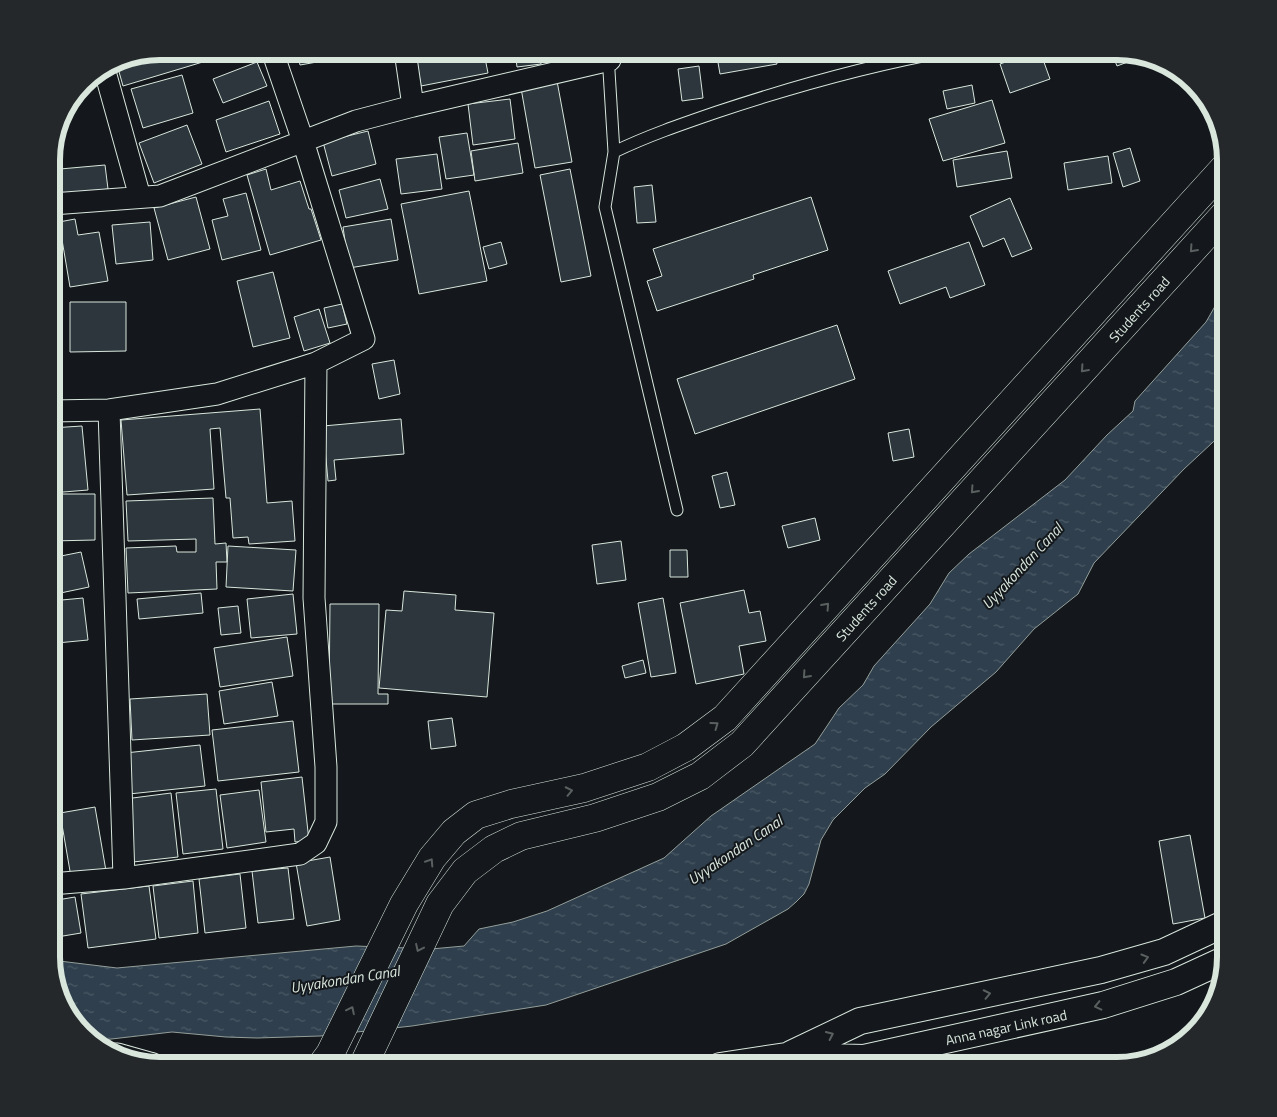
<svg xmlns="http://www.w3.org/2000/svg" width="1277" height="1117" font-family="'Titillium Web',sans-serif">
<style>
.water{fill:url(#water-ripples);stroke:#939e99}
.building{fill:#2c363c;stroke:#d8e6dc}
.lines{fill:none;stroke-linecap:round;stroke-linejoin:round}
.service-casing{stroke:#d8e6dc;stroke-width:13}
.minor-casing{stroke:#d8e6dc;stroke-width:23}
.tertiary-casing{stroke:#d8e6dc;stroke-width:28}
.primary-casing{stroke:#d8e6dc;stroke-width:29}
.service{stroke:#14181c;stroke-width:11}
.minor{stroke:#14181c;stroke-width:21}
.tertiary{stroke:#14181c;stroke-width:26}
.primary{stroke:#14181c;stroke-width:28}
.oneway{stroke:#59605f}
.labels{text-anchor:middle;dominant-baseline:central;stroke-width:4;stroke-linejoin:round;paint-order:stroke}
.street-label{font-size:14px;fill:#d8e6dc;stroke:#14181c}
.water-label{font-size:15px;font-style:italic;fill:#d8e6dc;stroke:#14181c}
.rim{fill:none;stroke:#d8e6dc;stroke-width:6}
</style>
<defs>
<pattern id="water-ripples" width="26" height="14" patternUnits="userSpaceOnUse" patternTransform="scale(1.25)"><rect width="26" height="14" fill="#2f3f4d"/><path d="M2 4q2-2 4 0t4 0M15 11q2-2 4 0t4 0" fill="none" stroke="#4c5b66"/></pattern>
</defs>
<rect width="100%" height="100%" fill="#14181c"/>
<path class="water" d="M1226 294V430L1184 469 1094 563 1078 594 1034 629 996 672 931 727 885 774 865 788 833 820 821 840 809 884 804 894 796 902 788 909 726 944 546 1005 412 1026 320 1036 257 1038 226 1037 172 1032 94 1041 83 1034 62 1005 51 964V960L117 968 356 946 431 949 464 946 479 929 513 922 547 911 664 858 711 816 815 744 839 708 863 685 874 666 930 604 949 573 969 554 1065 480 1107 435 1133 411 1135 401 1206 322 1218 301Z"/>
<path class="building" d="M160 51H236V52L123 86 116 61 118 59Z
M297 51H350L351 56 300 65Z
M358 51H390V55L359 58Z
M415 51H508V54L485 58 488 73 421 86Z
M515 51H540L541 64 517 67Z
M716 51H775L777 64 720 74Z
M1037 51H1040L1050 79 1010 93 1000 64Z
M1111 51 1130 54 1133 60 1117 66Z
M257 62 267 86 223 103 213 79Z
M699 66 703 98 682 101 678 69Z
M182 75 193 113 143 128 131 89Z
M557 81 572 162 535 168 521 88Z
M972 85 975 103 947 109 943 91Z
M510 99 515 139 473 145 468 104Z
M992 100 1005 143 943 161 929 119Z
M269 101 280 134 226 152 216 120Z
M187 125 202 164 154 183 139 143Z
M368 131 376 164 332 176 323 142Z
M467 133 474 175 446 179 439 137Z
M518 143 523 173 475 181 471 151Z
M1130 148 1140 181 1123 187 1113 153Z
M1007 151 1012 178 957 187 953 160Z
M437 154 442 189 401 194 396 159Z
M1108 156 1112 183 1068 190 1064 163Z
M105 165 108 189 63 195 60 169Z
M266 169 271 190 300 181 309 209H311L321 240 270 255 247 175Z
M570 169 591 276 561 282 540 175Z
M380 179 388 209 346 218 339 190Z
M652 185 656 222 637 223 634 187Z
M469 191 487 281 419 294 401 204Z
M246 193 261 250 222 260 212 220 228 216 223 199Z
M196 197 210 249 168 260 154 208Z
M811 197 828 250 753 275 754 279 657 311 647 281 662 276 653 249Z
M1010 198 1032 249 1012 257 1004 238 983 247 970 216Z
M75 219 78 235 99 232 108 281 70 287 59 222Z
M391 219 398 260 349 268 343 227Z
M52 222H55L62 289 51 291Z
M150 222 153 260 116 264 112 225Z
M501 242 507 264 489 269 483 247Z
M969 242 985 285 950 298 946 287 900 304 888 271Z
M273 272 290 338 253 347 237 281Z
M70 302H126V351L70 352Z
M342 304 347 324 328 328 324 308Z
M319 309 330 343 304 351 294 317Z
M837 325 855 379 695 434 677 379Z
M394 360 400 394 379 399 372 364Z
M260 409 267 503 292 501 295 541 249 544 248 537 233 538 230 498H226L220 428 210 429 214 489 127 495 121 420Z
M401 419 404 454 334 460 336 480 328 481 323 426Z
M82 426 88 490 51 493V428Z
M909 429 914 457 893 461 888 433Z
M727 472 735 505 720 508 712 476Z
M51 494H95V540L51 541Z
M213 498 215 544 226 543 227 562H216L217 589 128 593 126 548 176 546 177 552H196V539L128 541 126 501Z
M815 518 820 540 788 548 782 526Z
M621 541 626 580 597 584 592 545Z
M228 546 296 550 293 591 226 587Z
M670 550H687L688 577H670Z
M81 552 89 587 51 595V558Z
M744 590 749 613 760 611 766 641 739 646 744 674 696 684 680 603Z
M404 591 456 595 455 610 494 613 487 697 379 688 386 610 402 611Z
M201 593 203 613 139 619 137 599Z
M293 594 297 634 251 638 247 599Z
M83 598 88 640 57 643 62 691 51 692V601Z
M663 598 676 673 651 677 638 603Z
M330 604H379L378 694H388V704H329Z
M238 606 241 633 221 635 218 608Z
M287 637 293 676 220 687 214 648Z
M643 660 646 673 625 678 622 666Z
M272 682 278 716 224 724 219 691Z
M207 694 210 735 132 740 130 699Z
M51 712 55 747 51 748Z
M452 718 456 746 431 749 428 721Z
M293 721 299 772 218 781 212 730Z
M200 745 205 786 129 794 125 753Z
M302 777 309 841 295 842 294 829 266 832 261 782Z
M216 789 223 849 183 854 176 793Z
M259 790 266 842 227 848 220 795Z
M171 793 178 857 133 862 125 799Z
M95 807 106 871 71 877 60 813Z
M1190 835 1205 918 1173 924 1159 841Z
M330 857 340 920 307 926 296 863Z
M288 868 294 919 258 923 252 871Z
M240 874 246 928 205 933 199 879Z
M193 881 198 933 159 938 153 886Z
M149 886 156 939 88 948 81 894Z
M75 897 81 933 51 938V901Z"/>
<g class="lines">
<defs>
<path id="service" d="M608 55 614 152C647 136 682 124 717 112 792 87 870 65 949 51
M614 152 605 207 677 510"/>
<path id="minor" d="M274 51 275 59 303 141 364 339 316 363
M405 51 413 106
M104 68 140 197
M52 204 160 196 356 121 413 106 610 60
M109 410 124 878
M51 884 124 878 300 854 316 843 326 822V767L314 598 316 363 217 394 109 410 51 411
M113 1054H118L150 1063 153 1064"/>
<path id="tertiary" d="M791 1054 860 1021 1101 970 1164 952 1226 923
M720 1066 786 1056 864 1058 1103 1005 1176 982 1226 959"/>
<path id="primary" d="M321 1066 330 1054 404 904 432 858 454 832 476 815 511 804 584 788 648 767 686 747 725 718 1226 166
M363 1066 440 904 465 871 494 849 521 836 595 818 658 797 700 776 742 744 1226 213"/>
</defs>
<use href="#service" class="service-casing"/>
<use href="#minor" class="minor-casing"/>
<use href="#tertiary" class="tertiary-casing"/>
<use href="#primary" class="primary-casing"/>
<use href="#service" class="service"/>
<use href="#minor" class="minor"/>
<use href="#tertiary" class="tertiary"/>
<use href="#primary" class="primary"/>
</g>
<defs><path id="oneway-chevron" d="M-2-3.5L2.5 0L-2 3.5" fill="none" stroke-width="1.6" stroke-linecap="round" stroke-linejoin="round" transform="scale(1.25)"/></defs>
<g class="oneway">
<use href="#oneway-chevron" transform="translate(1193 249) rotate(132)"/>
<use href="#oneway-chevron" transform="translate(1084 369) rotate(132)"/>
<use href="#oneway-chevron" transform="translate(974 490) rotate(132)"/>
<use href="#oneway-chevron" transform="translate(826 606) rotate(-48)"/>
<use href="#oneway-chevron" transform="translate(806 675) rotate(132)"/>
<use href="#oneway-chevron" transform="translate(715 725) rotate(-36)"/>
<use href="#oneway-chevron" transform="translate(569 791) rotate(-12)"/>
<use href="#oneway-chevron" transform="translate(430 862) rotate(-57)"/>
<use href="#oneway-chevron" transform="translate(419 948) rotate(115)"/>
<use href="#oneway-chevron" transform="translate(1145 958) rotate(-16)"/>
<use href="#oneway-chevron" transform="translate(987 994) rotate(-12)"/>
<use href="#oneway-chevron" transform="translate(1098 1006) rotate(167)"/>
<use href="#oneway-chevron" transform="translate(351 1010) rotate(-64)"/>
<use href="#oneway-chevron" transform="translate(830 1035) rotate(-25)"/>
</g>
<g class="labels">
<g class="street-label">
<text transform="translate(1139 309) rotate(-48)">Students road</text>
<text transform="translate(866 608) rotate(-48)">Students road</text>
<text transform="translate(1006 1027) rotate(-12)">Anna nagar Link road</text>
</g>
<g class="water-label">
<text transform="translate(1022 566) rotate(-47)">Uyyakondan Canal</text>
<text transform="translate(735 850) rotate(-34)">Uyyakondan Canal</text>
<text transform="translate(345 979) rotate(-9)">Uyyakondan Canal</text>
</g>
</g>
<path d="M0 0H1277V1117H0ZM160 60H1117A100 100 0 0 1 1217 160V957A100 100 0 0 1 1117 1057H160A100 100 0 0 1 60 957V160A100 100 0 0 1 160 60Z" fill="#24282b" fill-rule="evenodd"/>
<path class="rim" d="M160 60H1117A100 100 0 0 1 1217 160V957A100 100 0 0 1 1117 1057H160A100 100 0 0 1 60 957V160A100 100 0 0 1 160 60Z"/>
</svg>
